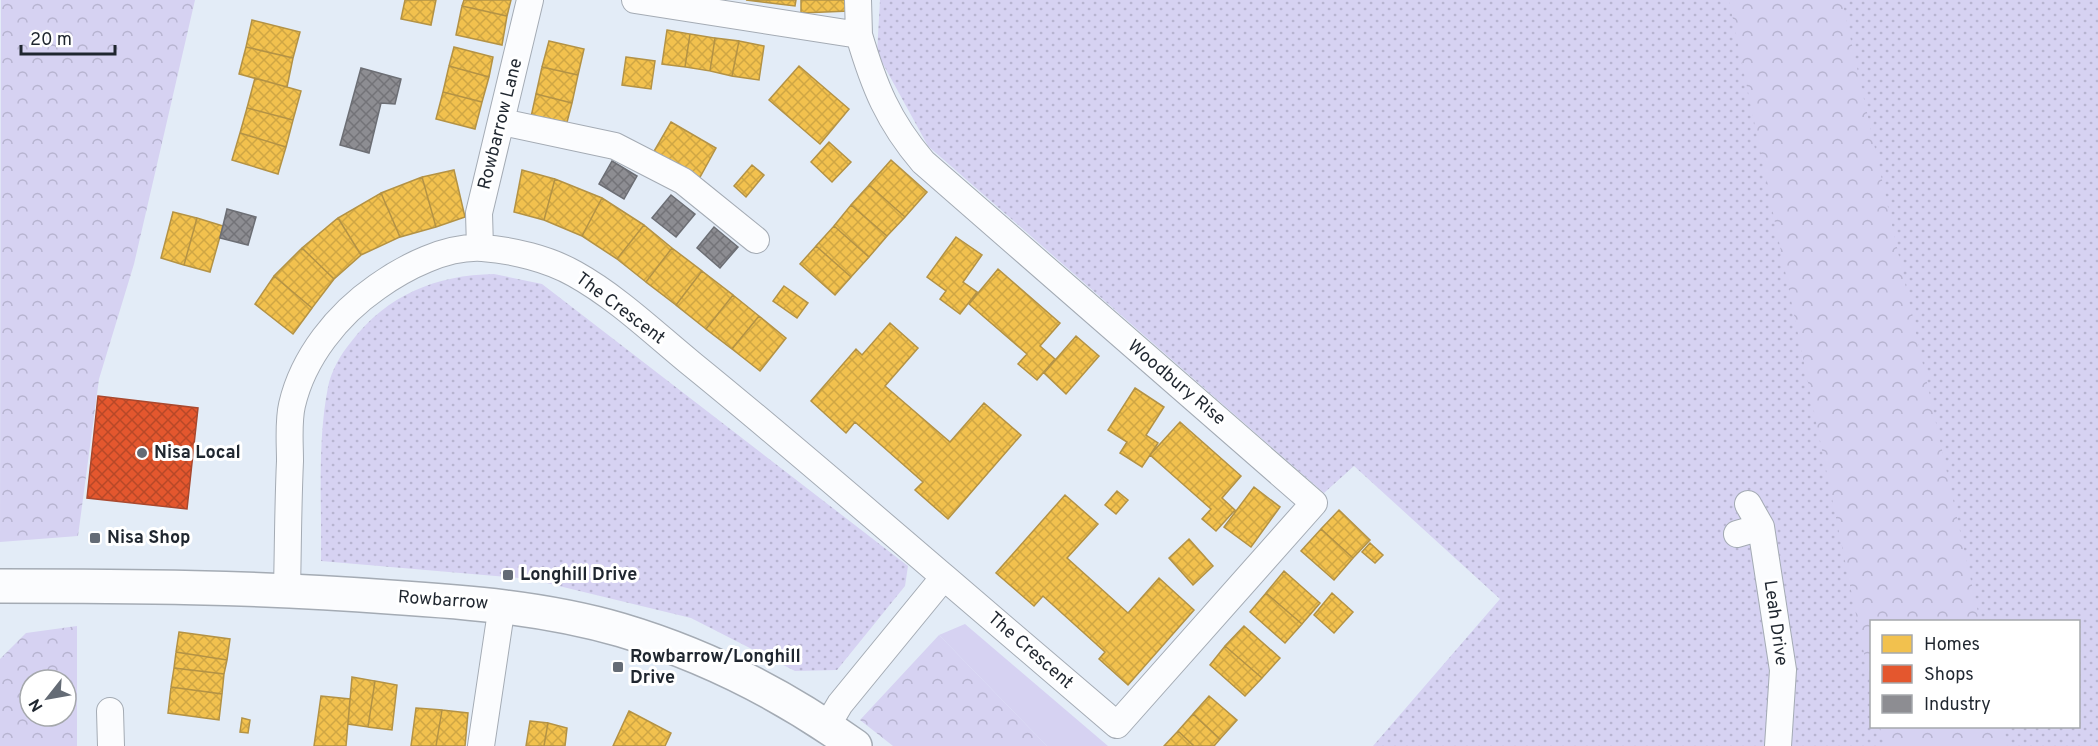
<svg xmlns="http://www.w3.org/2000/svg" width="2098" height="746" font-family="Overpass,sans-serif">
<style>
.grass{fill:url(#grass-dots);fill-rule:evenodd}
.forest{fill:url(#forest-crowns);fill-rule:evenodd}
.park{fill:#d6d2f2}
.homes{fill:url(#homes-cross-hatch);stroke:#b39245;stroke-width:1.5}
.shops{fill:url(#shops-cross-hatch);stroke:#a9482e;stroke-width:1.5}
.industry{fill:url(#industry-cross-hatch);stroke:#6c6e74;stroke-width:1.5}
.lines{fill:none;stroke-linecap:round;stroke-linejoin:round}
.minor-casing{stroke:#a4abb4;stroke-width:28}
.tertiary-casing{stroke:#a4abb4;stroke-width:36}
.minor{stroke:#fbfcfe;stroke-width:26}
.tertiary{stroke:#fbfcfe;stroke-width:33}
.poi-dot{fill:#646b75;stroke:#fff;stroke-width:2}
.labels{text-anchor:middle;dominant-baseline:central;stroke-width:6;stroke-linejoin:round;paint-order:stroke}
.street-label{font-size:18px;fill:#1f262f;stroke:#fff}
.poi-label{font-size:18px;font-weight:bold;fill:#1f262f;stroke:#fff;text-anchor:start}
</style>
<defs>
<pattern id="grass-dots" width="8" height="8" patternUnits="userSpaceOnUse" patternTransform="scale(1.5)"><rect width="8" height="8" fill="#d6d2f2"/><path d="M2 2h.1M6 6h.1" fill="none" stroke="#b7b4d0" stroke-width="1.8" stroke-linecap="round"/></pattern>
<pattern id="forest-crowns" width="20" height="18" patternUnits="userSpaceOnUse" patternTransform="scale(1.5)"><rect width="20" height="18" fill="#d6d2f2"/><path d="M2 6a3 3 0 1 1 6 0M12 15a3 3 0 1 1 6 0" fill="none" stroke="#b7b4d0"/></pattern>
<pattern id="homes-cross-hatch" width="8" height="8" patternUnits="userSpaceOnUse" patternTransform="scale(1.5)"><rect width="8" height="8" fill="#f2c14e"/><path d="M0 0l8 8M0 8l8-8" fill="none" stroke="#cfa644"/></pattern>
<pattern id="shops-cross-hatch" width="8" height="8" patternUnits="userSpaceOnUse" patternTransform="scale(1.5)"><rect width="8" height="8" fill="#e4572e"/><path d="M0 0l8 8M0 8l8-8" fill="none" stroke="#b84828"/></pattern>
<pattern id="industry-cross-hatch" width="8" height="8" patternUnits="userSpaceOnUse" patternTransform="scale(1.5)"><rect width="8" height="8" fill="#8d8d92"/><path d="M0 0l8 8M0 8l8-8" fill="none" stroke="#737378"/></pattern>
</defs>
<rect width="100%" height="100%" fill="#e3ecf7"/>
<path class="grass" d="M880 0H2098V746H1373L1500 599 1354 466 1324 493 928 146 877 53ZM1872 622H2078V726H1872Z
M494 274 542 284 908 566 905 586 837 670 795 671 691 618 530 579 321 561C322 503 317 443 328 387 331 371 341 354 351 342 387 295 436 275 494 274Z"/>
<path class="forest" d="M1 0H195L134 264 99 379 78 536 0 542Z
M1729 0H1842L1980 621 1872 622 1871 687Z
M77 626V746H0V659L26 633ZM30 680H66V716H30Z
M939 635 1047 746H893L860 720Z
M1880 727H2003L2008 746H1884Z"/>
<path class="park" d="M965 624 1108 746H1047L939 635Z"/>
<path class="homes" d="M405 0H436L431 25 401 19Z
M464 0H511L507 16 462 6Z
M746 0H796L795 6Z
M801 0H848L849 11 801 13Z
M462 6 507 16 502 45 456 35Z
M252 20 300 32 293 58 246 47Z
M667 30 690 34 685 67 662 64Z
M690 34 715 38 710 71 685 67Z
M715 38 739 41 732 76 710 71Z
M549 41 584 49 578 75 542 67Z
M739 41 764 46 759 80 732 76Z
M246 47 293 58 287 87 239 74Z
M454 47 493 57 489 77 449 66Z
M626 57 655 61 651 89 622 85Z
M449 66 489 77 482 102 443 92Z
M799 66 849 109 820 144 769 100Z
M542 67 578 75 572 103 536 94Z
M255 78 301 91 293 120 247 108Z
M443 92 482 102 475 129 436 119Z
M536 94 572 103 566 126 531 117Z
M247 108 293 120 286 147 240 133Z
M671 122 716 148 699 179 653 153Z
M240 133 286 147 278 174 232 160Z
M829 142 851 162 832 182 811 162Z
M891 160 927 192 905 217 869 185Z
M752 165 764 175 746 197 734 186Z
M454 170 465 217 436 227 422 177Z
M522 170 555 179 544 220 514 212Z
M422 177 436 227 400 237 381 193Z
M555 179 602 198 582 236 544 220Z
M869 185 905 217 887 236 851 205Z
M381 193 400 237 361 255 338 218Z
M602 198 644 225 617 259 582 236Z
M851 205 887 236 869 257 834 226Z
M173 212 197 218 184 265 161 258Z
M197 218 223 226 210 272 184 265Z
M338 218 361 255 334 279 302 248Z
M644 225 672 248 646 282 617 259Z
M834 226 869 257 851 277 816 246Z
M956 237 982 255 963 282 977 292 960 314 940 299 946 291 927 277Z
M816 246 851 277 835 295 800 264Z
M302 248 334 279 312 308 274 276Z
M672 248 702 271 676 305 646 282Z
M998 269 1060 323 1040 346 1055 359 1037 380 1018 364 1027 354 969 304Z
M702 271 733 295 706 329 676 305Z
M274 276 312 308 293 334 255 304Z
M784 286 808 303 797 318 773 301Z
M733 295 759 316 732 349 706 329Z
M759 316 786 338 760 371 732 349Z
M890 323 918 348 885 386 950 442 984 403 1021 435 948 519 915 490 923 482 855 422 846 433 811 401 856 349 862 355Z
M1076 336 1099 356 1066 394 1044 373Z
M1135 388 1164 407 1146 435 1158 443 1142 467 1120 453 1127 442 1108 430Z
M1180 422 1241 476 1222 498 1235 510 1216 531 1202 519 1211 509 1150 455Z
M1254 487 1280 507 1251 547 1224 527Z
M1117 491 1128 500 1116 514 1105 505Z
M1065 495 1098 524 1067 558 1128 613 1159 578 1194 610 1128 685 1099 659 1105 652 1043 596 1034 606 996 573Z
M1339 510 1370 540 1353 558 1321 529Z
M1321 529 1353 558 1334 580 1301 551Z
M1189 539 1213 566 1193 585 1169 558Z
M1370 543 1383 555 1375 563 1362 552Z
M1284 571 1320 603 1302 624 1266 593Z
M1266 593 1302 624 1285 643 1250 612Z
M1332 593 1353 612 1334 633 1314 615Z
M1244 626 1280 658 1262 678 1225 646Z
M179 632 230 639 227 660 176 652Z
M1225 646 1262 678 1245 696 1210 665Z
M176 652 227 660 224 674 174 668Z
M174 668 224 674 222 694 171 687Z
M352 677 375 681 368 727 348 724Z
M375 681 397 685 392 730 368 727Z
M171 687 222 694 219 720 168 713Z
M321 696 350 699 346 746H314Z
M1209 696 1237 720 1220 739 1193 714Z
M416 708 442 710 436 746H411Z
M442 710 468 713 465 746H436Z
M629 711 671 733 665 746H613Z
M1193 714 1220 739 1214 746H1194L1178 731Z
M242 718 250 720 248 733 240 732Z
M530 721 548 723 544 746H526Z
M548 723 567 728 565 746H544Z
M1178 731 1194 746H1164Z"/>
<path class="shops" d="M98 396 198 408 187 509 87 498Z"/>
<path class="industry" d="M361 68 401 79 395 104 381 103 369 153 340 145Z
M612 161 637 176 624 199 599 184Z
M671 195 695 214 676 237 652 218Z
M227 209 256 217 248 245 220 238Z
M714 227 738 247 720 268 697 248Z"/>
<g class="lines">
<defs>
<path id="minor" d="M635 0 859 35C874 86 888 121 923 162L1314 503 1117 725 944 577
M858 0 859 35
M502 122 615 146 683 181 756 240
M480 248 479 213 530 0
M1748 504 1761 527 1783 670 1778 746
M1737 534 1761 527
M287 589C288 547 288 504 290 461 290 443 288 422 292 405 303 357 338 314 377 287 405 267 446 246 482 248 512 250 549 259 575 274 618 298 655 334 693 365 778 434 861 506 944 577L840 704 827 726
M110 711 111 746
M481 746 502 605"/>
<path id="tertiary" d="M0 586C130 586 259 587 389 597 467 602 545 608 621 630 705 655 784 695 855 746"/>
</defs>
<use href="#minor" class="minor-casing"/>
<use href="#tertiary" class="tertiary-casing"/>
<use href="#minor" class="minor"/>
<use href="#tertiary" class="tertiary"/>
</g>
<g class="poi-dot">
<circle cx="142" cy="453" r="6"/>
<rect x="89" y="532" width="12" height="12" rx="3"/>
<rect x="502" y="569" width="12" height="12" rx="3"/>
<rect x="612" y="661" width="12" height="12" rx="3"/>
</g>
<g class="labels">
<g class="street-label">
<text transform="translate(501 124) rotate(-76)">Rowbarrow Lane</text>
<text transform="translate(620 309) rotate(37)">The Crescent</text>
<text transform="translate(1176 383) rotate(40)">Woodbury Rise</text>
<text transform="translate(443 601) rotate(4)">Rowbarrow</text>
<text transform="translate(1775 623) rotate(82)">Leah Drive</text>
<text transform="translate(1030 651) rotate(41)">The Crescent</text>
</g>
<g class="poi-label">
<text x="154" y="453">Nisa Local</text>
<text x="107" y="538">Nisa Shop</text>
<text x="520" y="575">Longhill Drive</text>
<text x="630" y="657">Rowbarrow/Longhill<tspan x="630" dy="21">Drive</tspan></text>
</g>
</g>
<rect x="1870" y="620" width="210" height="108" fill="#ffffff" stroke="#a5a8ac" stroke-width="1.5"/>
<rect x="1882" y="635" width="30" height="18" fill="#f2c14e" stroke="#a5a8ac" stroke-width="1.5"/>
<text x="1924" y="650" font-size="18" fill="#1f262f">Homes</text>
<rect x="1882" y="665" width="30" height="18" fill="#e4572e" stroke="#a5a8ac" stroke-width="1.5"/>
<text x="1924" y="680" font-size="18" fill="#1f262f">Shops</text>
<rect x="1882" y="695" width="30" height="18" fill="#8d8d92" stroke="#a5a8ac" stroke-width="1.5"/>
<text x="1924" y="710" font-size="18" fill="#1f262f">Industry</text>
<g transform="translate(48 698) rotate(239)"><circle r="28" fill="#ffffff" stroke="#a5a8ac" stroke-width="1.5"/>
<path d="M0-4.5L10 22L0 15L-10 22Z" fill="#646b75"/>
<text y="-9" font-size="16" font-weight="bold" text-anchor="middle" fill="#1f262f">N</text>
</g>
<path d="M21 45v9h94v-9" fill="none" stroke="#1f262f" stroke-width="3"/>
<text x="30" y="45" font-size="18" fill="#1f262f" stroke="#ffffff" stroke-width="4.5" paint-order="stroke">20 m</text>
</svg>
